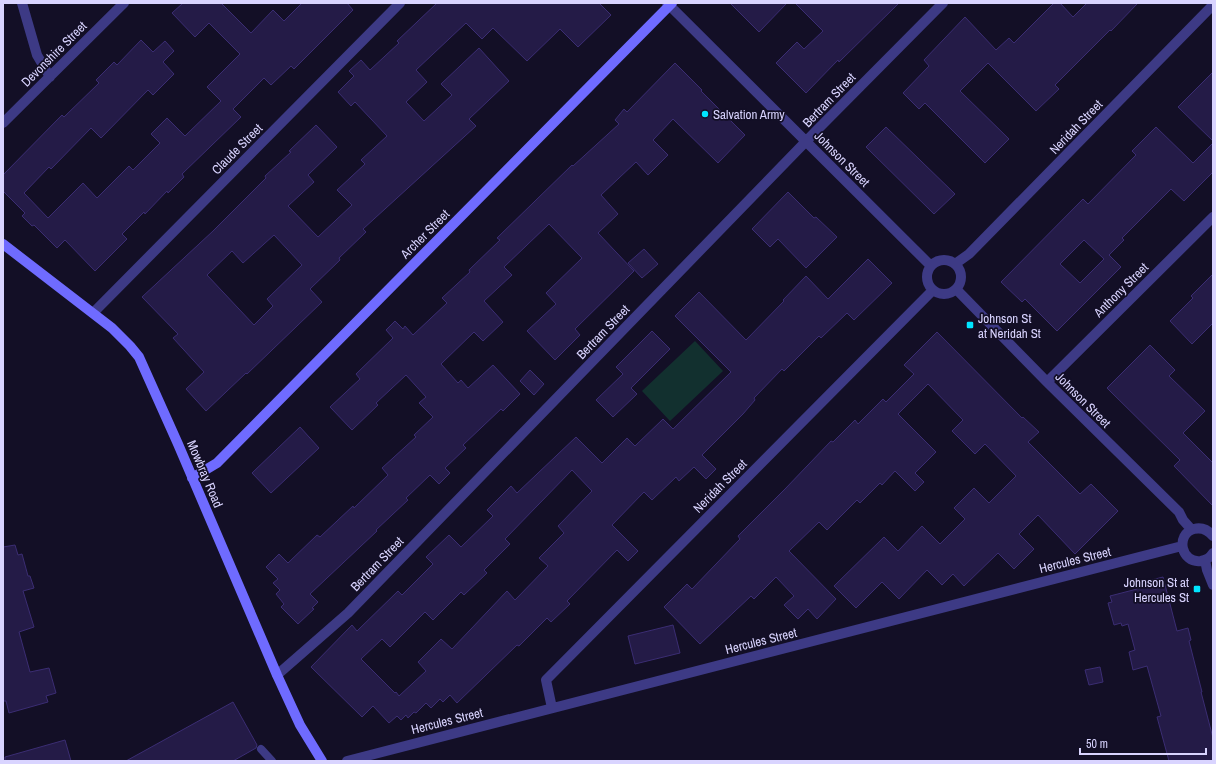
<svg xmlns="http://www.w3.org/2000/svg" width="1216" height="764" font-family="'Archivo Narrow',sans-serif">
<style>
.green{fill:#12302f}
.building{fill:#241b47;stroke:#3b2d73;fill-rule:evenodd}
.lines{fill:none;stroke-linecap:round;stroke-linejoin:round}
.service{stroke:#3d3a85;stroke-width:8}
.minor{stroke:#3d3a85;stroke-width:10}
.secondary{stroke:#6f6bff;stroke-width:10}
.poi-dot{fill:#00e5ff;stroke:#130f26;stroke-width:1.5}
.labels{text-anchor:middle;dominant-baseline:central;stroke-width:3.5;stroke-linejoin:round;paint-order:stroke}
.street-label{font-size:13px;fill:#d9d4ff;stroke:#130f26}
.poi-label{font-size:13px;fill:#d9d4ff;stroke:#130f26;text-anchor:start}
</style>
<rect width="100%" height="100%" fill="#130f26"/>
<path class="green" d="M695 341 723 371 670 421 642 391Z"/>
<path class="building" d="M183 3H221L251 33 273 10 284 21 302 3H347L353 10 294 69 291 66 271 85 264 78 233 109 241 117 182 174 184 177 168 193 167 191 145 214 144 212 122 234 127 239 95 271 65 240 57 248 34 225 32 226 22 216 25 213 3 191V175L62 115 64 117 99 83 96 80 114 62 117 65 141 40 153 52 165 41 174 51 163 62 174 74 153 95 148 90 101 138 91 128 51 169 49 167 24 193 48 218 83 183 97 198 129 166 133 170 160 143 151 134 167 118 185 136 221 101 207 87 240 54 209 23 195 37 172 13Z
M437 3H599L611 15 578 47 560 29 527 61 493 28 482 39 466 23 416 70 427 82 406 102 424 121 452 95 441 84 479 48 509 81 469 119 476 126 363 229 366 232 339 258 340 260 310 289 322 302 247 374 246 373 206 411 186 389 204 372 173 338 178 334 142 297 213 231 266 178 265 176 291 152 289 151 316 125 337 147 308 175 314 182 288 206 318 237 352 205 337 190 365 164 361 160 387 136 355 102 351 106 338 92 354 76 349 71 361 60 370 70 399 43 397 41ZM274 235 302 265 267 299 273 306 254 325 207 275 232 251 243 263Z
M730 3H787L759 32Z
M795 3H899L839 62 838 60 806 93 776 63 797 42 804 49 823 31Z
M1054 3H1060L1073 17 1087 3H1138L1111 31 1110 30 1055 85 1059 89 1036 111 988 63 960 91 1009 139 985 163 925 103 919 109 903 93 929 66 924 60 965 17 996 50 1009 38 1014 43Z
M675 63 702 90 701 91 745 135 718 163 673 119 653 140 668 155 648 175 636 162 601 195 618 214 598 233 634 271 575 329 580 335 555 360 527 331 556 304 546 293 582 258 549 224 504 267 512 275 484 301 503 322 483 341 474 332 441 364 458 383 461 380 468 388 493 365 520 394 503 411 501 409 463 445 466 448 445 468 450 473 439 484 430 475 406 498 408 500 376 530 377 531 310 594 318 602 312 608 314 609 298 624 281 607 284 604 276 594 280 590 273 583 278 579 266 567 279 554 288 563 317 535 320 537 353 506 354 508 388 475 382 468 416 437 414 435 433 417 419 403 426 397 406 375 376 403 378 405 352 430 330 407 360 379 356 374 393 338 386 330 395 321 403 329 405 326 413 335 447 303 442 298 470 272 469 270 500 240 497 238 572 165 573 166 619 124 615 120 624 109 627 112Z
M1213 72V141L1178 107Z
M886 127 955 194 934 214 866 147Z
M1156 127 1193 163 1213 143V172L1184 201 1171 189 1122 238 1124 240 1109 255 1121 267 1057 331 1025 299 1022 302 1001 282 1083 199 1088 204 1136 155 1132 151ZM1084 240 1104 259 1080 283 1060 264Z
M788 192 814 218 816 217 837 237 806 268 778 239 770 247 752 229Z
M644 249 658 264 642 278 628 263Z
M868 259 892 283 854 320 847 313 821 338 819 336 784 371 782 369 754 398 755 400 743 414 702 455 716 469 706 479 694 467 679 481 676 477 652 500 644 492 612 525 638 551 628 561 617 550 567 601 570 604 551 622 547 618 519 646 517 645 457 703 450 695 443 702 440 699 431 708 426 703 416 713 414 712 408 718 406 715 401 720 397 716 389 723 373 706 362 717 311 667 352 625 357 631 398 591 402 595 433 564 426 557 449 535 461 547 493 516 487 510 511 486 517 493 576 437 602 463 627 438 635 446 663 419 673 429 731 372 675 316 699 292 746 340 784 301 783 300 806 276 828 299ZM572 470 592 491 558 526 564 533 539 558 548 566 515 600 507 591 452 649 441 639 418 662 426 671 399 696 396 692 395 693 361 659 382 639 390 647 425 612 433 620 461 592 464 595 487 573 484 570 510 544 505 539Z
M1213 274V323L1192 344 1170 321 1193 298 1191 296Z
M652 331 670 349 631 388 637 394 613 417 596 400 623 374 616 367Z
M937 332 1022 418 1023 417 1039 432 1028 442 1080 494 1091 484 1118 511 1075 554 1038 515 1019 534 1034 549 1014 569 998 553 964 586 953 574 942 585 927 570 899 599 882 582 856 608 834 586 884 537 898 551 922 526 940 544 965 519 954 508 974 488 989 503 1016 476 985 444 975 454 952 431 963 420 928 384 898 414 936 452 915 473 924 482 915 491 895 471 882 485 880 483 860 503 857 500 827 530 819 522 789 551 836 599 817 619 808 609 798 619 784 605 794 596 776 577 754 599 751 596 700 644 664 607 687 584 692 589 740 539 738 536 785 489 831 441 833 442 855 420 858 424 883 399 886 402 914 374 904 365Z
M1150 345 1175 370 1169 376 1205 411 1183 433 1213 463V506L1174 466 1180 460 1107 388Z
M530 370 544 384 534 395 520 381Z
M300 427 319 448 271 493 252 473Z
M15 545 18 555 22 554 28 576H30L34 588 23 591 34 627 19 632 30 672 49 668 56 693 46 696 48 702 9 713 6 701H3V547Z
M1163 577 1177 631 1188 628 1191 640 1189 641 1202 692H1201L1213 738V761H1169L1157 717 1161 716 1147 666 1133 670 1129 652 1135 650 1128 624 1122 626 1121 623 1114 625 1108 603 1112 602 1110 596 1137 589 1136 584Z
M673 625 680 653 635 664 628 636Z
M1100 667 1103 682 1089 685 1085 670Z
M233 702 257 745 256 748 233 761H126Z
M65 740 71 761H5V757Z"/>
<g class="lines">
<path class="service" d="M261 749 272 761"/>
<path class="minor" d="M22 3 37 55 50 77
M667 3 931 266
M3 123 124 3
M927 277a17 17 0 1 1 34 0a17 17 0 1 1-34 0Z
M955 264 969 254 1213 5
M956 289 1047 382 1179 512 1183 520 1191 529
M93 313 400 3
M1047 382 1213 217
M1213 536C1208 530 1202 527 1194 529 1175 534 1181 564 1201 561 1206 560 1210 558 1213 553
M1205 560 1207 570 1213 585
M277 675 348 613 817 130 943 3
M552 708 546 680 933 290
M347 761 1182 546"/>
<path class="secondary" d="M3 244 112 328 130 346 139 357 178 444 277 675 300 725 322 761
M192 478 217 463 672 3"/>
</g>
<g class="poi-dot">
<circle cx="705" cy="114" r="4"/>
<rect x="966" y="321" width="8" height="8" rx="2"/>
<rect x="1193" y="585" width="8" height="8" rx="2"/>
</g>
<g class="labels">
<g class="street-label">
<text transform="translate(54 54) rotate(-45)">Devonshire Street</text>
<text transform="translate(829 100) rotate(-46)">Bertram Street</text>
<text transform="translate(1076 127) rotate(-46)">Neridah Street</text>
<text transform="translate(237 149) rotate(-45)">Claude Street</text>
<text transform="translate(842 159) rotate(45)">Johnson Street</text>
<text transform="translate(425 234) rotate(-45)">Archer Street</text>
<text transform="translate(1121 290) rotate(-45)">Anthony Street</text>
<text transform="translate(603 332) rotate(-46)">Bertram Street</text>
<text transform="translate(1083 400) rotate(45)">Johnson Street</text>
<text transform="translate(205 474) rotate(67)">Mowbray Road</text>
<text transform="translate(720 486) rotate(-45)">Neridah Street</text>
<text transform="translate(1075 560) rotate(-14)">Hercules Street</text>
<text transform="translate(377 564) rotate(-46)">Bertram Street</text>
<text transform="translate(761 641) rotate(-14)">Hercules Street</text>
<text transform="translate(447 721) rotate(-14)">Hercules Street</text>
</g>
<g class="poi-label">
<text x="713" y="114">Salvation Army</text>
<text x="978" y="318">Johnson St<tspan x="978" dy="15">at Neridah St</tspan></text>
<text x="1189" y="582" text-anchor="end">Johnson St at<tspan x="1189" dy="15">Hercules St</tspan></text>
</g>
</g>
<rect width="1216" height="764" fill="none" stroke="#d9d4ff" stroke-width="8"/>
<path d="M1080 748v6h126v-6" fill="none" stroke="#d9d4ff" stroke-width="2"/>
<text x="1086" y="748" font-size="12" fill="#d9d4ff" stroke="#130f26" stroke-width="3" paint-order="stroke">50 m</text>
</svg>
